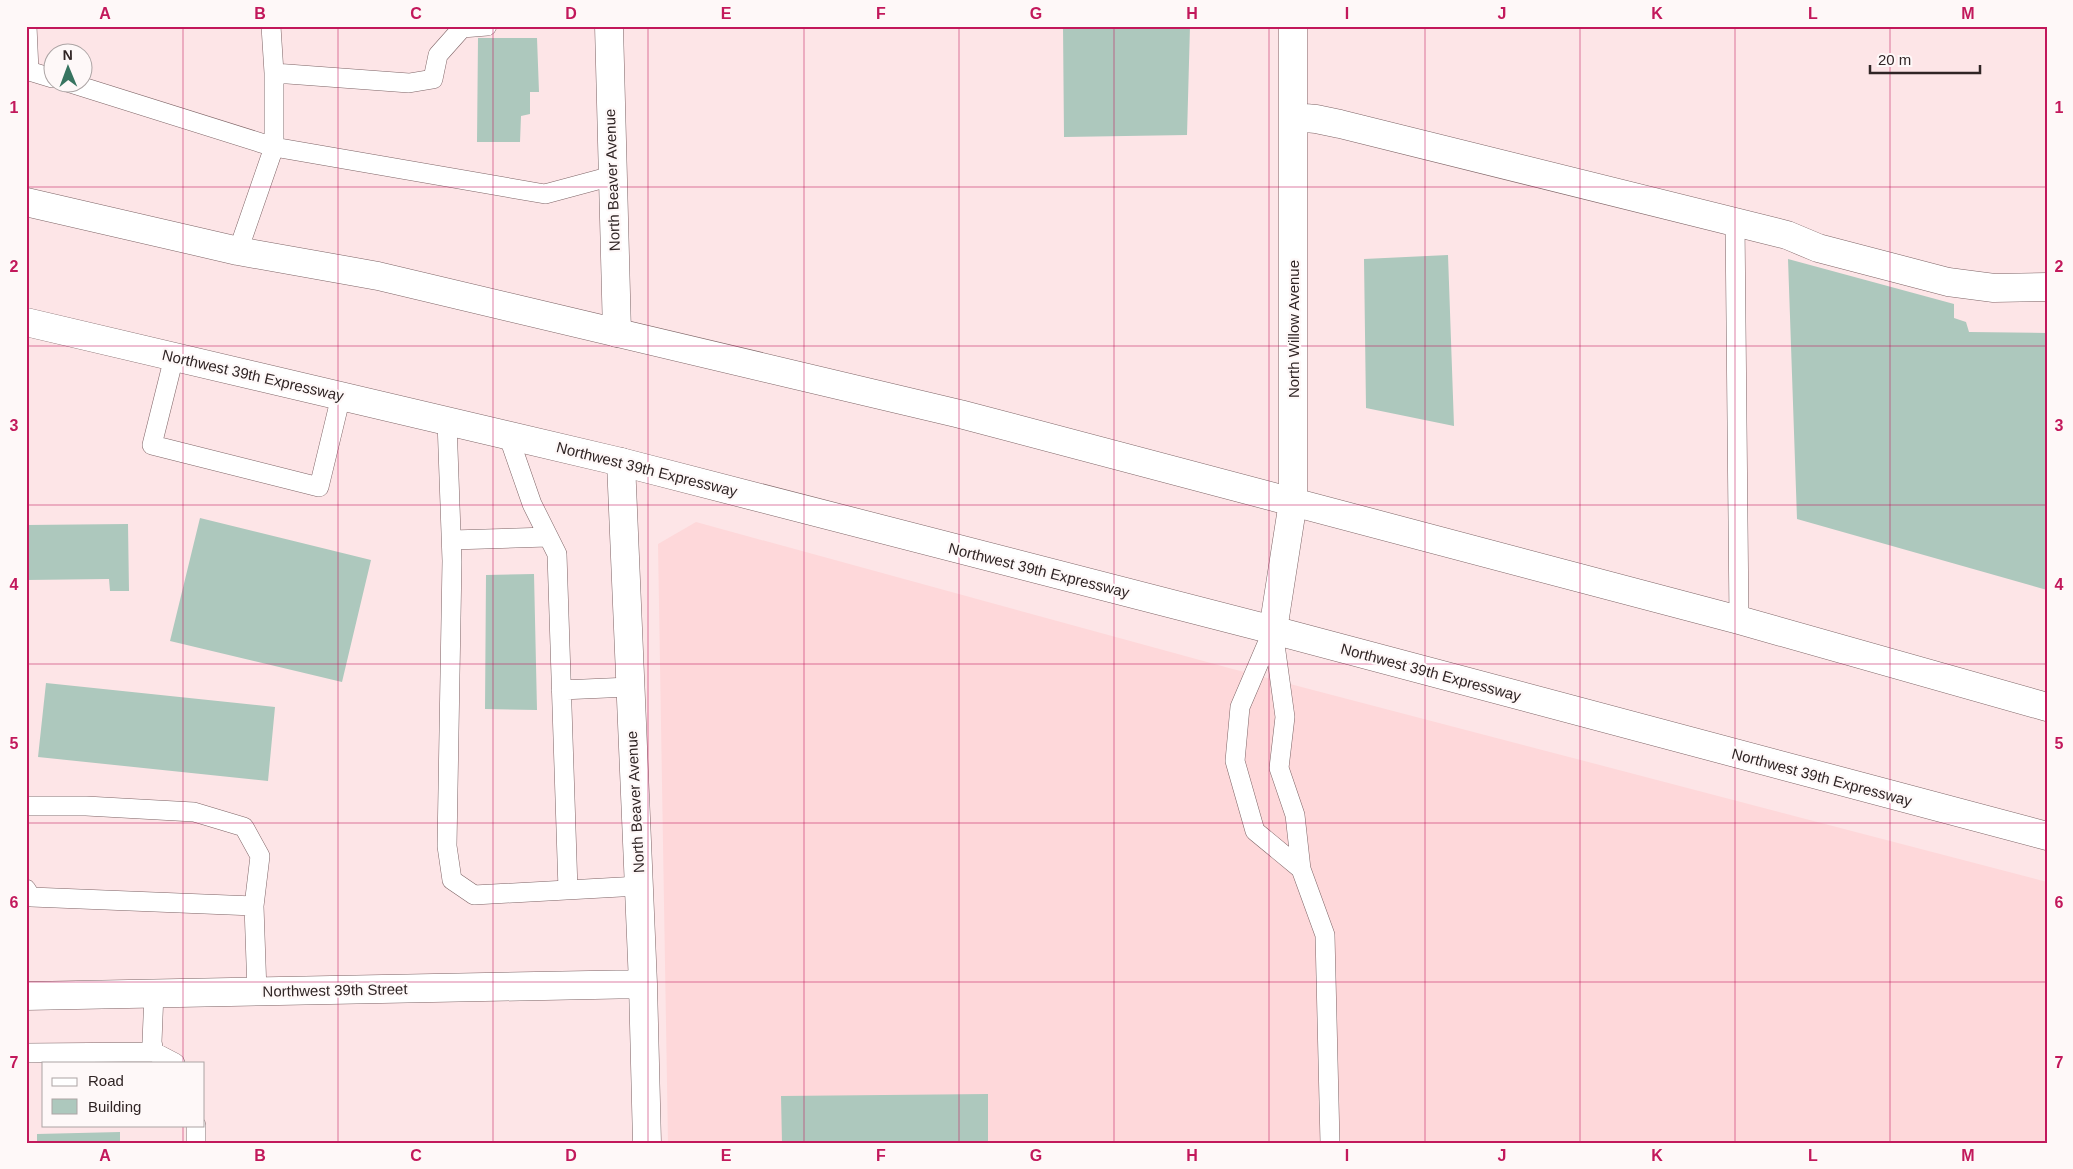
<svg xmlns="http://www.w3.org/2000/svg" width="2073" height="1169" font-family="Arial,sans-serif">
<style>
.built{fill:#fed8da}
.building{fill:#adc8bd}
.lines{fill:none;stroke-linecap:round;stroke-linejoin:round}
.service-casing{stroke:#7e6466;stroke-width:20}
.minor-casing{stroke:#7e6466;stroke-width:29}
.trunk-casing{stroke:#7e6466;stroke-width:29}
.service{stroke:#fff;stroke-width:19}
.minor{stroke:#fff;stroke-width:28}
.trunk{stroke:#fff;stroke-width:28}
.grid{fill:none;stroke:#c2185b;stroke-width:1;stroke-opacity:0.55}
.labels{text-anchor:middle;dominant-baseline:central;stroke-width:4.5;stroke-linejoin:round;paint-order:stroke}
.street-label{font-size:15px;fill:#302525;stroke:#fef8f8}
.neatline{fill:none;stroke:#c2185b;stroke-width:2}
.grid-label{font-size:16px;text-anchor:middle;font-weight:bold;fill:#c2185b}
</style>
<rect width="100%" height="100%" fill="#fde5e7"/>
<path class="built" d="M696 522 1229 668 2047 882V1143H668L658 544Z"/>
<path class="building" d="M1063 26H1190L1187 135 1064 137Z
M478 38H537L539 92H530V114L521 116 520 142H477Z
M1448 255 1454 426 1366 408 1364 259Z
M1788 259 1954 304V318L1966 322 1969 332 2047 333V590L1797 519Z
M200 518 371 560 342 682 170 641Z
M128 524 129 591H110L109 579 26 580V525Z
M534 574 537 710 485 709 486 575Z
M46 683 275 707 268 781 38 757Z
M988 1094V1143H782L781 1096Z
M120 1132V1143H37V1134Z"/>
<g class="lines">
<defs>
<path id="service" d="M27 26 29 71 52 78
M274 73 409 83 433 79 438 55 462 28 487 26
M67 82 274 147 545 194 612 176
M1735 222 1739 620
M238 251 274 147V73L271 26
M174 357 152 445 319 487 341 396
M447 421 452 561 447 846 452 880 474 895 639 886
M508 435 532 504 557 554 568 890
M452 540 548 537
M561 690 630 687
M26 806H86L194 812 244 827 260 856 254 906 257 992
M1301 869 1255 831 1235 761 1240 707 1273 630 1285 717 1279 768 1295 815 1301 869 1325 935 1330 1143
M26 889 31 897 254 906
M154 993 152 1042 154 1052 175 1063
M26 1053 154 1052
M196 1125V1143"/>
<path id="minor" d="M609 26 617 333
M1294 117 1316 119 1340 124 1787 235 1818 248 1948 282 1994 288 2047 287
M621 462 643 984 647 1143
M1273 630 1293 502V26
M26 996 643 984"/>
<path id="trunk" d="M26 202 238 251 378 276 960 414 1739 620 2047 707
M26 322 621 462 1273 630 2047 836"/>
</defs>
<use href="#service" class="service-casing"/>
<use href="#minor" class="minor-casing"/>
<use href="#trunk" class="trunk-casing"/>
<use href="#service" class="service"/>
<use href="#minor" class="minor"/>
<use href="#trunk" class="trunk"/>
</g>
<path class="grid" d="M183 26V1063M338 26V1143M493 26V1143M648 26V1143M804 26V1143M959 26V1143M1114 26V1143M1269 26V1143M1425 26V1143M1580 26V1143M1735 26V1143M1890 26V1143M26 187H2047M26 346H2047M26 505H2047M26 664H2047M26 823H2047M26 982H2047M183 1125V1143"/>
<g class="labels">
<g class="street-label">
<text transform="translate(612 180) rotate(-92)">North Beaver Avenue</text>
<text transform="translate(1293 329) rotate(-90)">North Willow Avenue</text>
<text transform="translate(253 375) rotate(13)">Northwest 39th Expressway</text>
<text transform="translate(647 469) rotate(14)">Northwest 39th Expressway</text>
<text transform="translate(1039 570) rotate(14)">Northwest 39th Expressway</text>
<text transform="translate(1431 672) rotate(15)">Northwest 39th Expressway</text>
<text transform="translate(1822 777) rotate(15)">Northwest 39th Expressway</text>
<text transform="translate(635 802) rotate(-93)">North Beaver Avenue</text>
<text transform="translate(335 990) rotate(-1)">Northwest 39th Street</text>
</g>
</g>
<rect width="2073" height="1169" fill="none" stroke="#fef8f8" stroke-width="55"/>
<rect x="42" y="1062" width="162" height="65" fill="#fef8f8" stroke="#aca4a4"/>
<rect x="52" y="1078" width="25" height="8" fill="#ffffff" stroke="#aca4a4"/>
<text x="88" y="1086" font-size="15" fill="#302525">Road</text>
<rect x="52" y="1099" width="25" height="15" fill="#adc8bd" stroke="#aca4a4"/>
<text x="88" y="1112" font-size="15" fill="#302525">Building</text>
<g transform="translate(68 68) rotate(359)"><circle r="24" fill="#fef8f8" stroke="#aca4a4"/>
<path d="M0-4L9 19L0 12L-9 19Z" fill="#377460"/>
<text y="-8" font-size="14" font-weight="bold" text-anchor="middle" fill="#302525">N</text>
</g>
<path d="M1870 65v8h110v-8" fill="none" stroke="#302525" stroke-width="2.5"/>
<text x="1878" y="65" font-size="15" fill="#302525" stroke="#fef8f8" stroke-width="4" paint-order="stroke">20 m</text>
<rect x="28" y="28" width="2018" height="1114" class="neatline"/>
<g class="grid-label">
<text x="105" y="19">A</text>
<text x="260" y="19">B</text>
<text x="416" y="19">C</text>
<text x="571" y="19">D</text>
<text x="726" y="19">E</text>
<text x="881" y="19">F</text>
<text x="1036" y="19">G</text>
<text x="1192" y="19">H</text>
<text x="1347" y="19">I</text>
<text x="1502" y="19">J</text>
<text x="1657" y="19">K</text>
<text x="1813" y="19">L</text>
<text x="1968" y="19">M</text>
<text x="14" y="113">1</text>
<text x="2059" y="113">1</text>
<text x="14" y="272">2</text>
<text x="2059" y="272">2</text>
<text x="14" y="431">3</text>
<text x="2059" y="431">3</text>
<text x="14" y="590">4</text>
<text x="2059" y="590">4</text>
<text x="14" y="749">5</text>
<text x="2059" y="749">5</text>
<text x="14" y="908">6</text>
<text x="2059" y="908">6</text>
<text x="14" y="1068">7</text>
<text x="2059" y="1068">7</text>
<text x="105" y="1161">A</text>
<text x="260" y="1161">B</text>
<text x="416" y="1161">C</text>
<text x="571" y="1161">D</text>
<text x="726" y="1161">E</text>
<text x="881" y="1161">F</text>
<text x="1036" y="1161">G</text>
<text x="1192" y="1161">H</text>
<text x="1347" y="1161">I</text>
<text x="1502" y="1161">J</text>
<text x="1657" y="1161">K</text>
<text x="1813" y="1161">L</text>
<text x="1968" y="1161">M</text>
</g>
</svg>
